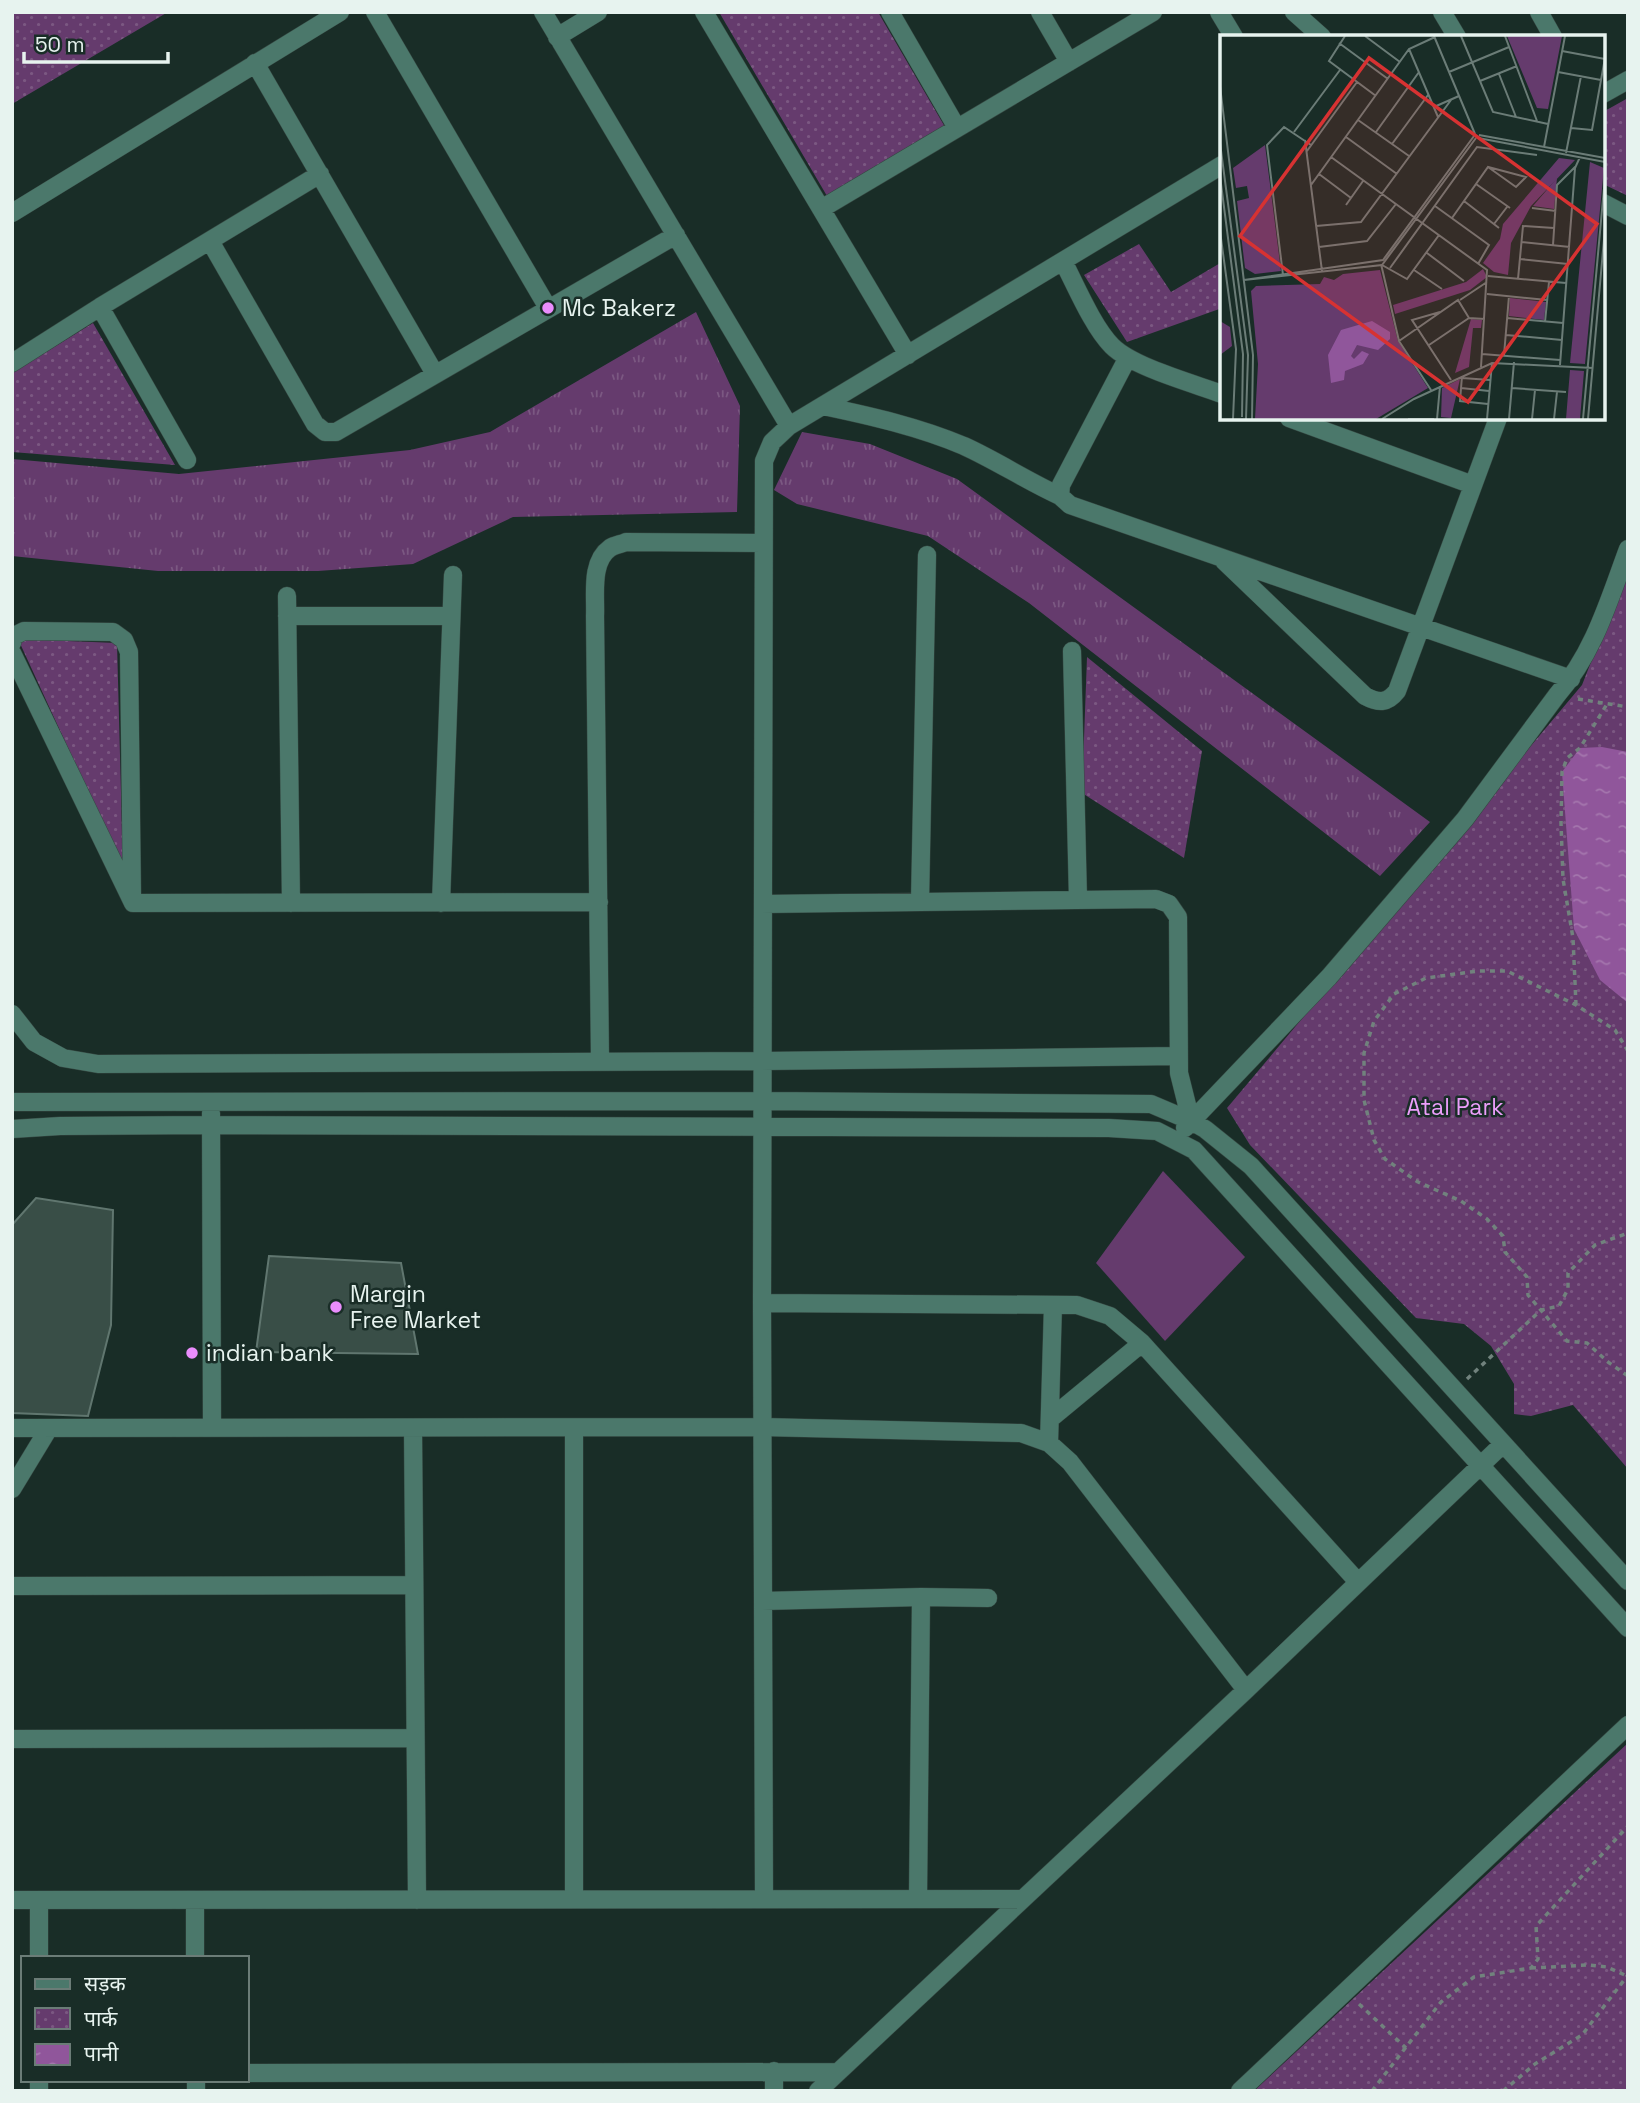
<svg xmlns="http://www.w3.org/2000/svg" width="1640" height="2103" font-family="'Space Grotesk','Noto Sans Devanagari',sans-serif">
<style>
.grass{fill:url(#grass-tufts)}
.park{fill:url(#park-dots)}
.pitch{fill:#653b6d}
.water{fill:url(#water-ripples)}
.building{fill:#394e47;stroke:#60766f;stroke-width:2}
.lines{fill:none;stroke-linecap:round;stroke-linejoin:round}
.minor-casing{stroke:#364943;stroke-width:19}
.path{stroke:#71827d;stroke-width:3.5;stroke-dasharray:5 5;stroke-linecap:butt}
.minor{stroke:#4b786b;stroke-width:18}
.poi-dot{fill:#ea8dfc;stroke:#192d27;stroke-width:2.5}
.labels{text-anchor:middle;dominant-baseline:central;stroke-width:5;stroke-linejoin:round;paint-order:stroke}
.poi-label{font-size:23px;fill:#e7f3ef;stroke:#192d27;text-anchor:start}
.park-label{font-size:23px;fill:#ec9efb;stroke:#192d27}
.inset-road{fill:none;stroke:#6b7c77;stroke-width:2}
.view{fill:#d73232;fill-opacity:0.15;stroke:#d73232;stroke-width:3.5}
.inset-edge{fill:none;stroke:#e7f3ef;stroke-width:3.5}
</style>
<defs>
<pattern id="grass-tufts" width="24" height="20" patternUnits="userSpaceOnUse" patternTransform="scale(1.75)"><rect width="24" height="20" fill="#653b6d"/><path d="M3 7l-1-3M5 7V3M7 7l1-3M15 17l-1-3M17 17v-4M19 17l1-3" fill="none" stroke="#7b5882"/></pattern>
<pattern id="park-dots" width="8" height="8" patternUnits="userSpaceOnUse" patternTransform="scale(1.75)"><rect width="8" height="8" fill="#653b6d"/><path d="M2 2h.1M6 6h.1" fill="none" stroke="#7b5882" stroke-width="1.8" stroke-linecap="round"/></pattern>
<pattern id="water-ripples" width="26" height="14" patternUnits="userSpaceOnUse" patternTransform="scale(1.75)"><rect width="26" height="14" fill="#90569b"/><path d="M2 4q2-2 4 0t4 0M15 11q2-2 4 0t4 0" fill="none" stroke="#a577ae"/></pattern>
</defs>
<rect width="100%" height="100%" fill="#192d27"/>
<path class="grass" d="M696 312 740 406 737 512 513 517 413 564 318 571H158L12 556V459L179 474 410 450 490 432Z
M802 432 870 444 957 479 1430 822 1380 876 1029 603 928 536 797 504 774 490Z"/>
<path class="park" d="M12 12H168L12 104Z
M719 12H878L945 127 827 196Z
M1628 98V196L1603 184V112Z
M1139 244 1171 292 1222 262V308L1127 342 1084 275Z
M93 323 175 465 12 452V373Z
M1628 568V1469L1573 1405 1531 1416 1514 1414V1384L1491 1346 1464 1324 1416 1318 1250 1145 1227 1108 1582 685Z
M18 639 117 643 123 868Z
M1087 657 1202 751 1184 858 1082 793Z
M1628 1743V2091H1254Z"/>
<path class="pitch" d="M1163 1171 1245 1257 1165 1341 1096 1263Z"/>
<path class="water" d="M1602 747 1628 752V1003L1600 980 1574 929 1562 772 1580 748Z"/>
<path class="building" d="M36 1198 113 1210 111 1325 88 1416 12 1413V1225Z
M269 1256 401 1263 418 1354 256 1352Z"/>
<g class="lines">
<defs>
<path id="minor" d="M375 12 548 308
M543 12 789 426
M704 12 908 355
M890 12 957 128
M1040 12 1069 62
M1219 12 1234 37
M1294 12 1322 37
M1442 12 1457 37
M1539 12 1553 37
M557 37 598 12
M255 63 435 374
M1603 94 1628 80
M1603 203 1628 216
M821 209 1153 12
M12 213 340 12
M210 241 315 424 325 432H336L676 235
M1063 261C1076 286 1093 327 1112 346 1133 367 1192 383 1222 394
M100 307 187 460
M1127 359 1061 485 1060 496 1070 505 1571 679
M12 363 100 307 320 174
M823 406C871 416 919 427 964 446 997 461 1027 481 1060 496
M1289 418 1473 485
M1224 561 1365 696C1378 703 1387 704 1397 691L1498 418
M287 596 291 903
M287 616H451
M12 643 14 636 24 631 113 632 124 640 129 652 132 896
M1072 651 1078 899
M12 653 133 903 599 902
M920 902 927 555
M441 903 453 575
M763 904 1156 899 1169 904 1178 917 1179 1073 1191 1121
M12 1014 34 1042 63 1058 98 1064 763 1061 1178 1056
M600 1060 595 616C596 595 590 562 610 548 615 545 622 544 626 542L763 543
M12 1102 763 1101 1151 1104 1191 1121 1205 1129 1251 1166 1628 1581
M211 1113 212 1428
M1185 1128 1329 977 1465 819 1557 695C1594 653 1609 600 1628 549
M12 1129 60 1126 211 1125 1109 1128 1157 1131 1194 1150 1628 1628
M762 1303 1077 1305 1110 1316 1142 1343 1358 1582
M1050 1419 1142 1343
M12 1428 762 1427 1021 1433 1049 1443 1070 1462 1246 1690
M413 1428 417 1900
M1049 1443 1053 1305
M12 1489 49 1428
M12 1586 414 1585
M763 1601 921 1597 988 1598
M12 1739 415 1738
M574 1899V1428
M764 1899 762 1303 764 461 772 442 789 426 1222 165
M918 1899 921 1597
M12 1900 1021 1899
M39 1900V1958
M195 1900V1958
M247 2073 837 2072
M39 2080V2091
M196 2080V2091
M774 2091V2071
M818 2091 1246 1690 1503 1444
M1240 2091 1628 1725"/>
</defs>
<use href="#minor" class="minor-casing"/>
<path class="path" d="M1578 699 1628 707
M1576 1005 1573 938 1563 879 1561 823 1562 772 1567 758 1580 748 1607 704
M1628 1051 1615 1030 1576 1005 1507 971H1478L1426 978 1394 994 1374 1021 1364 1053V1100L1374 1140 1385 1159 1418 1182 1461 1201 1487 1219 1503 1236 1505 1252 1527 1277 1528 1295 1567 1341 1587 1343 1608 1362 1628 1376
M1467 1379 1541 1310 1559 1306 1568 1289V1273L1595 1245 1628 1233
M1531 1968 1588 1965 1607 1967 1627 1976
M1359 2004 1406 2048
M1372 2091 1441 2002 1474 1977 1531 1968 1538 1959 1536 1926 1628 1826
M1503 2091 1535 2064 1582 2035 1628 1975"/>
<use href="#minor" class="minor"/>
</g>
<g class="poi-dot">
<circle cx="548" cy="308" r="7"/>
<circle cx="336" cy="1307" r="7"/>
<circle cx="192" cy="1353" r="7"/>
</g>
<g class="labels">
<g class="poi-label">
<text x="562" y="308">Mc Bakerz</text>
<text x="350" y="1294">Margin<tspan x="350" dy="26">Free Market</tspan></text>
<text x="206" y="1353">indian bank</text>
</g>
<g class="park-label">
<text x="1455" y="1107">Atal Park</text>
</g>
</g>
<g transform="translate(1220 35)">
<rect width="385" height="385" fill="#192d27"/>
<path d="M287 1H342L328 74 317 73ZM339 123 355 125 311 171 291 208 288 240 274 237 263 228 280 204 283 189ZM263 234 267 242 250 255 175 279 173 270 246 247Z" fill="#653b6d"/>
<path d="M45 110 61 236 35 239 25 233 17 166 29 163 27 151 16 153 13 133ZM370 127 384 133 365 329 350 328ZM337 143 334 174 313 171ZM160 235 178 306 208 353 156 384H35L38 329 31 256 36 251 100 249 104 242 114 245 123 239ZM290 263 326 267 324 285 289 281ZM251 284 262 285 261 293H253L249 332 235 338ZM0 286 10 292 12 311 0 320ZM350 335 364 336 360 384H346ZM240 344 231 383 221 382 222 353Z" fill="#653b6d"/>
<path d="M152 286 170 297V304L158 315 137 310 131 321 134 324 142 316 149 319 143 329 125 336 124 345 111 348 108 320 121 295Z" fill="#90569b"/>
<path class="inset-road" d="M125 1 109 26 156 61M145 1 180 27M214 1 255 99M241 1 273 77 328 89M285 1 317 86M119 8 168 44M189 14 218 82M342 16 385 24M229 37 289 12M338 37 381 45M279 39 296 82M260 46 297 31M0 51 33 320 32 384M214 72 239 61M138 85 189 121M351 93 372 95 385 23M74 97 120 35M156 97 199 37M259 100 385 123M126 102 177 139M258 103 385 127M85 105 102 236M0 108 28 320 26 384M172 109 208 60M324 112 345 1M87 116 137 47M346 118 361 41M111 122 267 235 261 332M99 139 131 163M0 141 23 319 22 382M256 149 290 173M91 150 189 14 215 2M244 166 279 193M126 170 143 146M215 171 269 210 258 229M312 173 336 176M232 183 268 132 306 142 296 152 268 132M274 189 287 172M96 191 141 187 231 65M0 196 16 314 13 384M302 207 350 212M333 210 337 150 356 131M99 212 147 206 176 169M207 218 244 246M300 224 348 229M161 229 179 306 211 355M162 230 187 244 219 200M170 233 257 112 317 120M194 235 222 254M63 240 47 110 64 92 91 110M268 241 346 248M298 244 303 191 334 193M24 245 162 230 256 103M24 245 163 225 254 101M267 259 327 265M240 265 267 247M220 277 192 285 231 345M287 283 343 288M325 287 329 247M286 300 342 305M179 306 238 265 249 283M209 310 249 283 265 284M262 319 340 325M284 320 289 261M340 330 355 133 360 122M242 341 240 366 268 369M242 343 270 345M241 353 269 356M292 353 346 357M162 384 194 364 272 328 373 333M188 384H214M217 384 220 351M267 384 272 328M289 384 294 327M312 384 315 355M334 384 337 357M363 384 385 142M368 384 385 193"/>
<path class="view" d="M149 23 377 189 248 367 20 201Z"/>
<rect width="385" height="385" class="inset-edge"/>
</g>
<rect width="1640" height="2103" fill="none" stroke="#e7f3ef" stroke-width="28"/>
<rect x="21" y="1956" width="228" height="126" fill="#192d27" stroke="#6b7c77" stroke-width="2"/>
<rect x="35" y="1979" width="35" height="10" fill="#4b786b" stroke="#6b7c77" stroke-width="2"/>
<text x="84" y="1991" font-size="21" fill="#e7f3ef">सड़क</text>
<rect x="35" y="2008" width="35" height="21" fill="url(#park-dots)" stroke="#6b7c77" stroke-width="2"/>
<text x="84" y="2026" font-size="21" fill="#e7f3ef">पार्क</text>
<rect x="35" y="2044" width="35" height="21" fill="url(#water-ripples)" stroke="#6b7c77" stroke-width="2"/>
<text x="84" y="2061" font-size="21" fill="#e7f3ef">पानी</text>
<path d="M24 52v10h144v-10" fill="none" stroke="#e7f3ef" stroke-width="3.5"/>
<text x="35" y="52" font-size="21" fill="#e7f3ef" stroke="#192d27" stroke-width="5" paint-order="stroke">50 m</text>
</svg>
